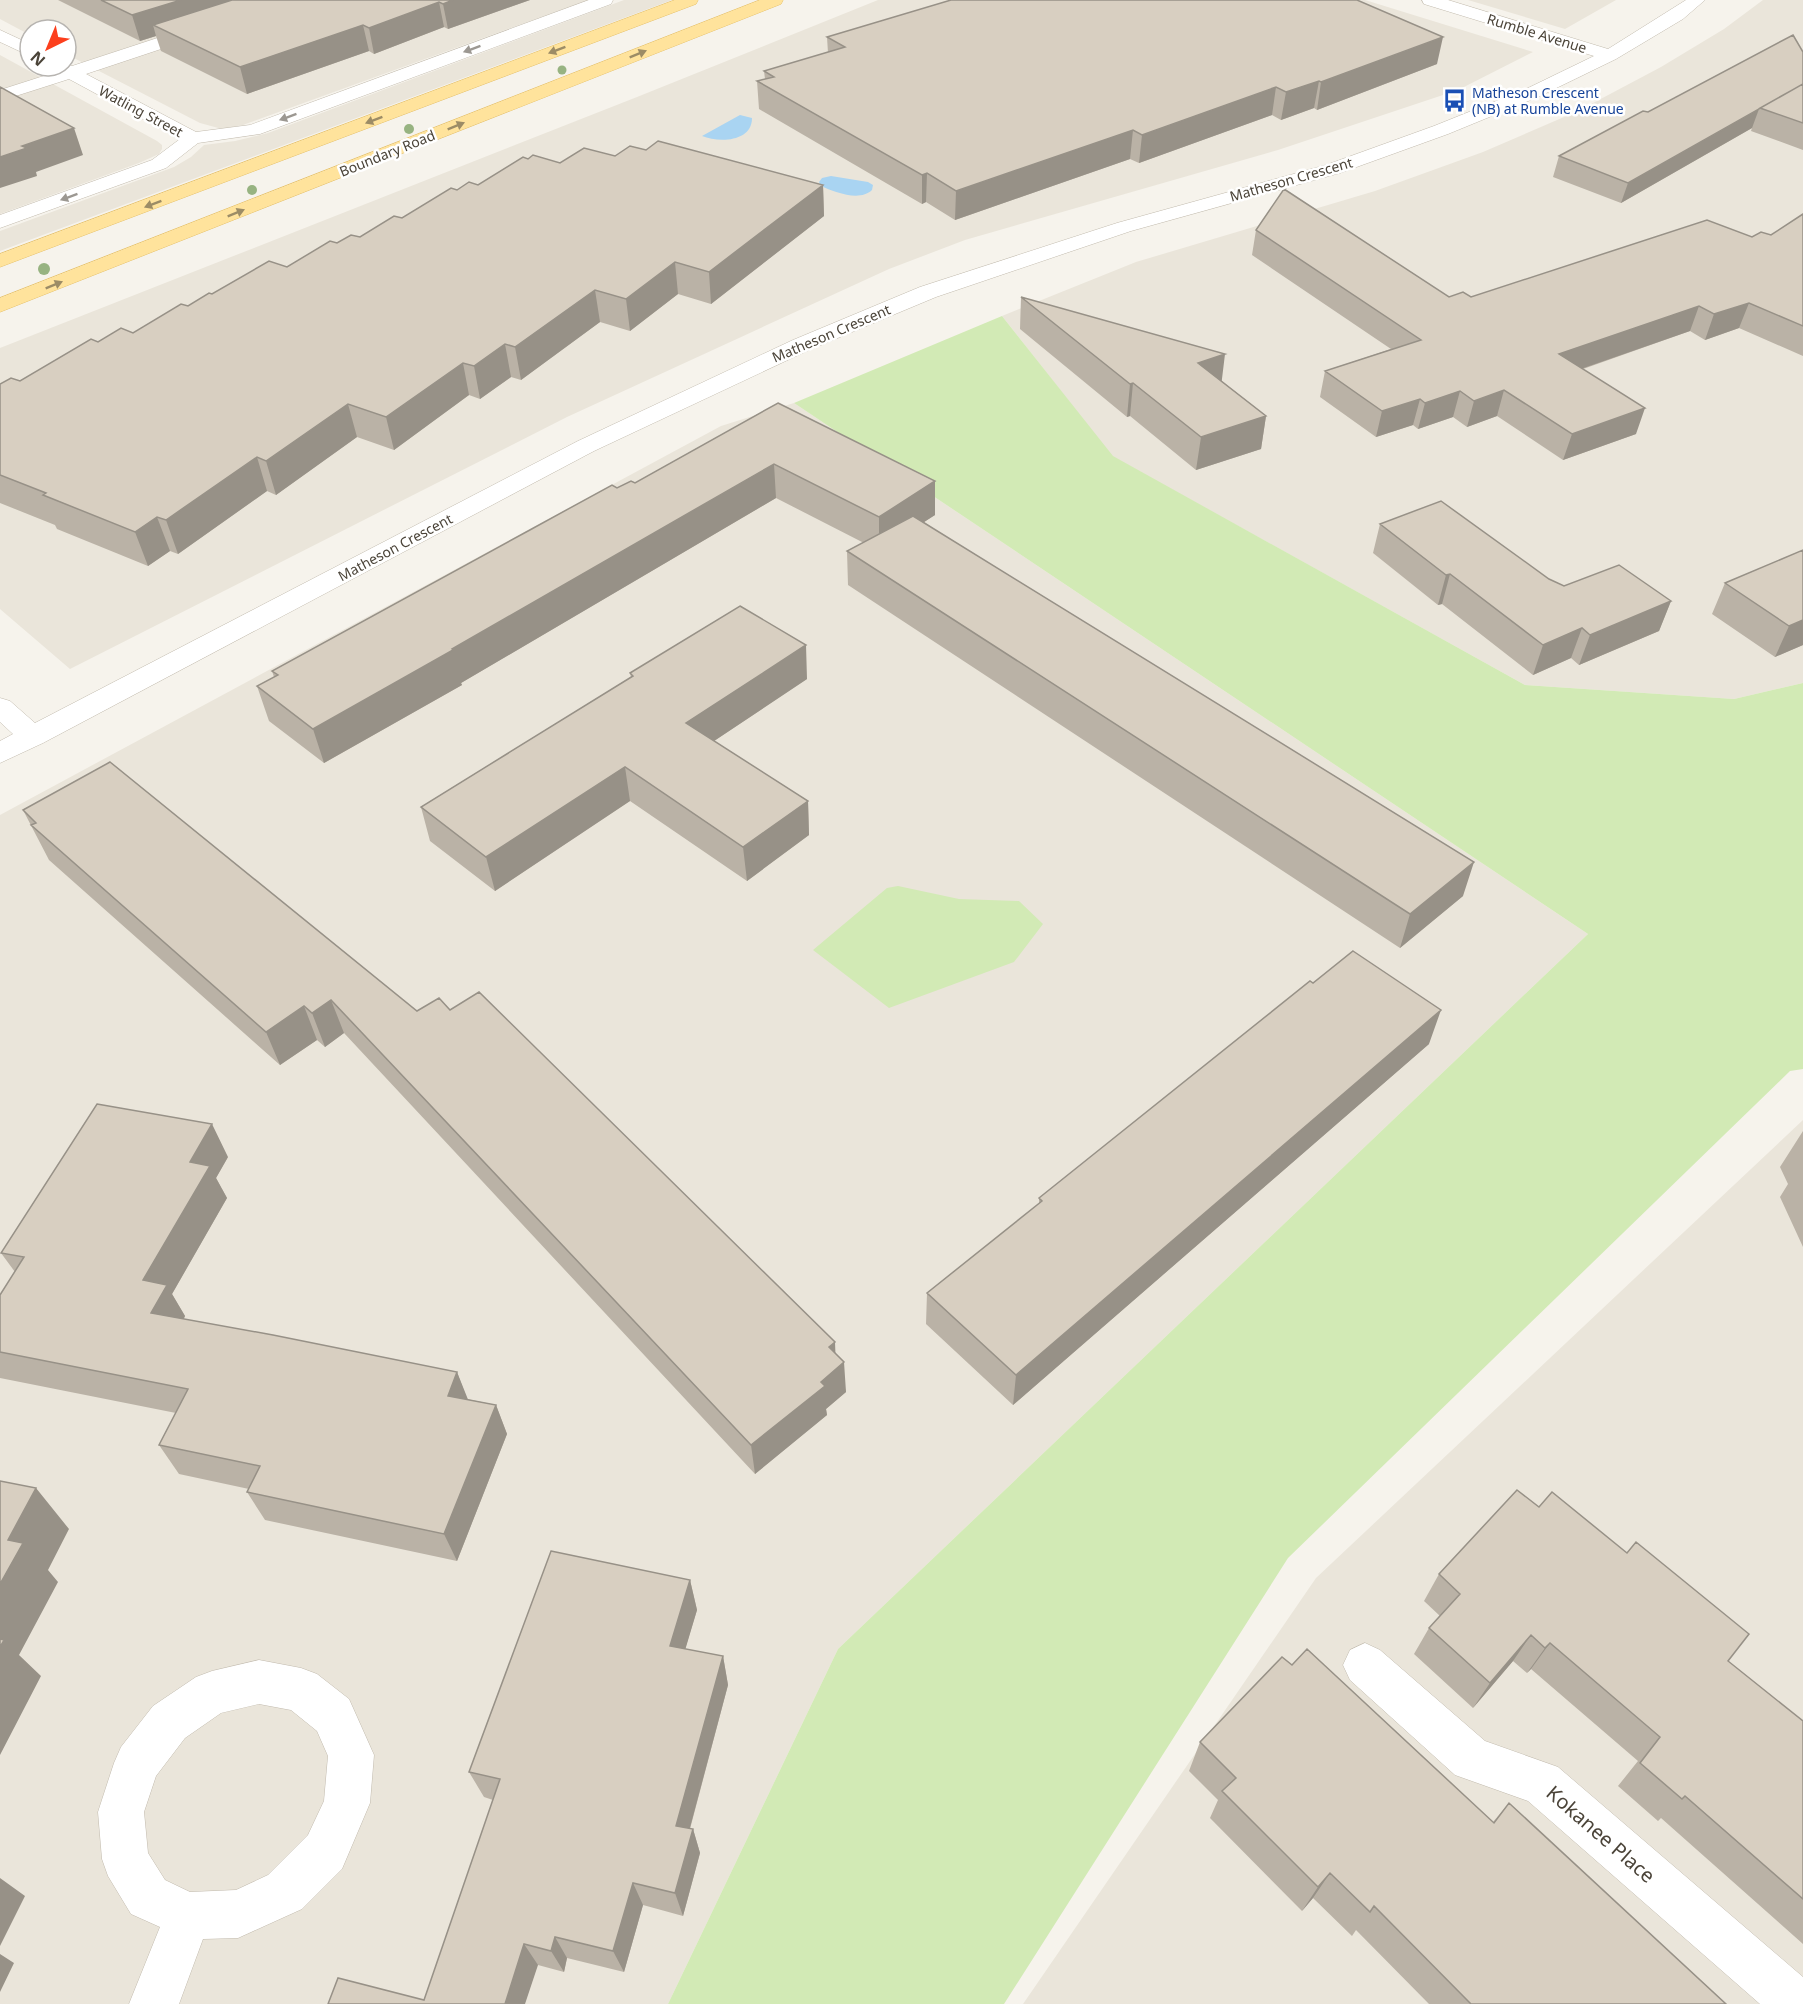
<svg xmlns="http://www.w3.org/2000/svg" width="1803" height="2004" font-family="'Noto Sans',sans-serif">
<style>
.residential{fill:#eae5da}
.green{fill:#d2eab5}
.water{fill:#a9d4f2}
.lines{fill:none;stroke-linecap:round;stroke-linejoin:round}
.minor-casing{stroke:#c2bbae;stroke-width:1}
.major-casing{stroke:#e6c16a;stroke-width:1}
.minor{fill:#fff;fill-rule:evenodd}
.major{fill:#ffe39c;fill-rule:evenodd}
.tree{fill:#97b381}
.wall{fill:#bab2a6}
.shaded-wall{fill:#979187}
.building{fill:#d8cfc1;stroke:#979187;stroke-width:1.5}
.oneway{fill:#9c9892}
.oneway2{fill:#9c8c66}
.labels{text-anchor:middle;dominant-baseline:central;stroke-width:5;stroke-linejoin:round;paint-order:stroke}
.far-street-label{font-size:14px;fill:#4b4439;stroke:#fff}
.far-transit-label{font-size:14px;fill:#164399;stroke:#fff;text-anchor:start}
.near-street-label{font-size:20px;fill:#4b4439;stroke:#fff}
</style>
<rect width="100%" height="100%" fill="#f6f3ec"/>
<path class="residential" d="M0 0H588L243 125 222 129 200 123 66 54V30H30V35L0 19Z
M624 0H672L0 251V231L174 167 191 157 204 145 235 141 268 133Z
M878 0H1365L1533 52 1458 90 1278 150 965 240 889 269 567 417 70 669 0 609V348L637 97Z
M1468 0H1616L1565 29Z
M1763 0H1803V683L1734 699 1525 685 1112 456 1002 316 1136 262 1375 191 1483 152 1578 111 1661 67 1724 29Z
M0 55 157 141 162 145V149L159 154 139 163 0 214Z
M794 403 1588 934 838 1649 668 2004H0V815L721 426Z
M1803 1120V2004H1023L1316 1578Z"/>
<path class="green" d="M1002 316 1113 456 1525 685 1734 699 1803 683V1069L1790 1071 1288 1558 1004 2004H668L838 1649 1588 934 794 403Z
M898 886 959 899 1019 901 1043 924 1014 962 889 1008 813 950 887 888Z"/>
<path class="water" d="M740 115 752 118C752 142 719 143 702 136Z
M831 176 868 182 873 185 872 190C860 202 834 192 821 186L819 182 822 178Z"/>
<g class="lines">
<defs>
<path id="minor" d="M589 0H613L611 4 260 134 198 143 166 168 0 228V215L152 160 180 139 69 79 0 101V90L56 72 52 66H66V63L72 66 194 26H206L209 30 206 34 86 74 196 132 250 125Z
M1422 0H1448L1608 49 1686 0H1705L1683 19 1616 59 1538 97 1448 134 1340 173 1131 231 936 297 809 350 594 451 43 743 0 763V741L13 734 0 722V698L10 701 35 723 578 441 793 340 920 287 1117 223 1326 165 1434 126 1526 89 1594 56 1424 4Z
M0 30 30 44V56L0 42Z
M1365 1643 1380 1650 1485 1741 1558 1767 1803 1977V2004H1760L1528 1801 1455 1775 1350 1680 1343 1665 1350 1650Z
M259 1660 301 1668 317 1674 349 1699 374 1755 370 1803 342 1869 302 1909 238 1938 203 1939 179 2004H129L160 1927 131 1914 108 1876 102 1859 98 1812 114 1763 121 1747 153 1706 196 1677 212 1671ZM259 1704 291 1710 317 1731 328 1756 324 1801 308 1835 268 1875 236 1890 190 1892 165 1880 148 1853 144 1812 156 1776 185 1738 221 1713Z"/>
<path id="major" d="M675 0H698L696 4 0 267V254Z
M760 0H783L781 4 0 312V298Z"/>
</defs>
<use href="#minor" class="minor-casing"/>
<use href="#major" class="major-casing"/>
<use href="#minor" class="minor"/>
<use href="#major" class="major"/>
</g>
<g class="tree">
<circle cx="562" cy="70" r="4.5"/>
<circle cx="409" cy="129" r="5"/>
<circle cx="252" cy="190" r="5"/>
<circle cx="44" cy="269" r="6"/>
</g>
<path class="wall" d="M58 0H530L448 29 444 27 374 54 369 51 247 94 161 51 156 36 140 41Z
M827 37 1437 64 1317 110 1314 108 1281 120 1272 115 1139 163 1130 159 955 220 926 202 922 204 759 109 757 81 765 79 764 71 828 53Z
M1803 52V150L1751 131 1752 128 1621 203 1553 177 1559 156 1648 112Z
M646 150 823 185 824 216 711 304 678 294 630 331 600 322 521 380 511 377 480 399 469 395 394 450 357 437 276 495 267 491 178 554 170 551 148 566 57 529 55 525 0 503V384L20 381 98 342 133 333 212 294 287 267 337 243 360 237 402 218 457 190 478 185 528 159 560 163 615 156Z
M1803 214V356L1739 328 1705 340 1690 331 1583 369 1636 434 1563 460 1497 416 1467 427 1453 417 1418 429 1413 425 1376 437 1320 397 1325 371 1391 349 1252 255 1256 230 1449 297H1471L1752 237 1771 235Z
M1021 297 1222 381 1266 416 1261 449 1196 470 1130 416 1127 417 1020 329Z
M778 403 935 515 924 522 1463 896 1400 948 848 585 847 551 864 543 776 498 461 683 462 685 324 763 269 721 257 686 274 677 272 671 617 488 635 483Z
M1380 524 1549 579 1564 586 1671 601 1659 631 1579 665 1571 658 1533 675 1442 604 1438 605 1373 553Z
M1803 550V645L1775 657 1712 614 1725 583Z
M630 673 807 679 714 741 808 801 809 835 747 881 630 801 495 891 430 841 421 807 631 677Z
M23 810 417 1011 450 1010 836 1354 846 1392 826 1409 827 1415 755 1474 344 1033 325 1047 317 1040 280 1065 49 860Z
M1313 983 1429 1044 1013 1405 926 1324 927 1293 1039 1204V1198Z
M1803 1131V1247L1780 1197 1788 1184 1780 1167Z
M228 1157 216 1178 227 1198 172 1294 185 1316 184 1319 457 1372 467 1399 496 1405 507 1434 457 1561 265 1520 247 1492 249 1489 179 1474 159 1445 176 1413 0 1378V1295L15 1272 1 1253Z
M1439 1574 1728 1661 1803 1721V1944L1661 1818 1658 1821 1618 1786 1638 1761 1531 1669 1527 1673 1513 1661 1473 1708 1414 1654 1429 1628 1440 1616 1424 1601Z
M690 1580 697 1610 685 1649 723 1656 728 1685 690 1829H693L700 1853 683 1916 643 1905 624 1972 567 1958 564 1972 538 1965 424 2000 493 1800 484 1797 469 1772Z
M1200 1742 1493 1822 1509 1803 1726 2004H1429L1356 1930 1352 1936 1313 1898 1302 1911 1210 1818 1218 1800 1189 1771Z"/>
<path class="shaded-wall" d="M181 0H266L153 25 156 36 140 41 132 15Z
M453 0H530L448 29 443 4Z
M439 2 444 27 374 54 369 28Z
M363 25 369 51 247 94 240 67Z
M1443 37 1437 64 1317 110 1321 82Z
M1319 81 1314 108 1281 120 1286 92Z
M1276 87 1272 115 1139 163 1142 135Z
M1759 109 1752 128 1621 203 1628 183Z
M74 128 83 155 36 172 37 176 0 188V157L22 146Z
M1133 130 1130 159 955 220 956 191Z
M927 173 926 202 922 204V175Z
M823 185 824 216 711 304 709 272Z
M675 262 678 294 630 331 626 299Z
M595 290 600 322 521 380 515 347Z
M1749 303 1739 328 1705 340 1714 314Z
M1699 306 1690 331 1552 379 1559 354Z
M505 344 511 377 480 399 474 366Z
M1225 354 1221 387 1198 363Z
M463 363 469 395 394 450 386 417Z
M1133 383 1130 416 1127 417 1130 384Z
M1504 390 1497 416 1467 427 1474 401Z
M1460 391 1453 417 1418 429 1425 403Z
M1420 399 1413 425 1376 437 1382 411Z
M348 404 357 437 276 495 266 461Z
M1645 408 1636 434 1563 460 1572 434Z
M1266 416 1261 449 1196 470 1201 437Z
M257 457 267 491 178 554 166 520Z
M774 464 776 498 461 683 462 685 324 763 313 729Z
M935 481V515L879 551V517Z
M157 517 170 551 148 566 135 532Z
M1450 574 1442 604 1438 605 1446 575Z
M1671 601 1659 631 1579 665 1590 635Z
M1803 620V645L1775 657 1789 626Z
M1582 628 1571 658 1533 675 1543 645Z
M806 645 807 679 690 757 686 723Z
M625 767 630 801 495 891 486 857Z
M808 801 809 835 747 881 743 847Z
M1474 862 1463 896 1400 948 1410 914Z
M331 1000 344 1033 325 1047 312 1013Z
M304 1006 317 1040 280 1065 266 1032Z
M1441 1010 1429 1044 1013 1405 1016 1375Z
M212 1124 228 1157 216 1178 227 1198 172 1294 185 1316 170 1344 151 1313 143 1280 190 1162Z
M835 1342 836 1369 844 1362 846 1392 826 1409 827 1415 755 1474 751 1445 829 1347Z
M457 1372 469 1402 448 1396Z
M496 1405 507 1434 457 1561 444 1534Z
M36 1488 69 1529 48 1570 58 1582 19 1655 41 1676 0 1755V1584L8 1540Z
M690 1580 697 1610 678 1674 670 1646Z
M1531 1635 1513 1661 1473 1708 1490 1683Z
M1550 1643 1531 1669 1527 1673 1545 1648Z
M723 1656 728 1685 684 1850 676 1826Z
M693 1829 700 1853 683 1916 675 1893Z
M1330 1873 1313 1898 1302 1911 1318 1887Z
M0 1878 25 1896 0 1946Z
M633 1883 643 1905 624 1972 613 1951Z
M555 1937 567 1958 564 1972 551 1951Z
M524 1944 538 1965 525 2004H505Z
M0 1954 14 1963 0 1992Z"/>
<path class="building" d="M101 0H181L132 15Z
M232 0H453L443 4 439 2 369 28 363 25 240 67 153 25Z
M951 0H1357L1443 37 1321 82 1319 81 1286 92 1276 87 1142 135 1133 130 956 191 927 173 922 175 757 81 774 77 764 71 845 47 827 37Z
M1793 35 1803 52V84L1628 183 1559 156 1643 111 1648 112Z
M1803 84V123L1760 108Z
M0 87 74 128 22 146 27 148 0 157Z
M658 141 823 185 709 272 675 262 626 299 595 290 515 347 505 344 474 366 463 363 386 417 348 404 266 461 257 457 166 520 157 517 135 532 43 495 46 493 0 475V384L11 378 20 381 91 339 98 342 121 328 133 333 181 304 188 306 209 293 212 294 269 261 287 267 330 241 337 243 351 235 360 237 394 216 402 218 451 188 457 190 469 182 478 185 523 157 528 159 533 155 560 163 584 148 615 156 630 146 646 150Z
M1284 189 1449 297 1463 292 1471 297 1707 220 1752 237 1761 232 1771 235 1803 214V326L1749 303 1714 314 1699 306 1559 354 1645 408 1572 434 1504 390 1474 401 1460 391 1425 403 1420 399 1382 411 1325 371 1421 340 1256 230Z
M1021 297 1225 354 1198 363 1266 416 1201 437 1133 383 1130 384Z
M778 403 935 481 879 517 774 464 452 649 453 650 313 729 257 686 278 675 272 671 528 531 612 485 617 488 631 481 635 483Z
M1441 501 1549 579 1564 586 1619 565 1671 601 1590 635 1582 628 1543 645 1450 574 1446 575 1380 524Z
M913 516 1474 862 1410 914 847 551Z
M1803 550V620L1789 626 1725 583Z
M740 606 806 645 686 723 808 801 743 847 625 767 486 857 421 807 633 676 630 673Z
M110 762 417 1011 439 998 450 1010 479 992 835 1342 829 1347 844 1362 821 1382 825 1386 751 1445 331 1000 312 1013 304 1006 266 1032 31 825 36 823 23 810Z
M1353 951 1441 1010 1016 1375 927 1293 1042 1201 1039 1198 1310 981 1313 983Z
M97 1104 212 1124 190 1162 210 1166 143 1280 167 1285 151 1313 273 1335 457 1372 448 1396 496 1405 444 1534 247 1492 260 1466 159 1445 188 1389 0 1352V1295L24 1257 1 1253Z
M0 1481 36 1488 8 1540 23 1543 0 1584Z
M1517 1490 1539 1507 1552 1492 1627 1553 1636 1542 1749 1634 1728 1661 1803 1721V1899L1685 1796 1682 1799 1640 1763 1660 1737 1550 1643 1545 1648 1531 1635 1490 1683 1429 1628 1460 1594 1439 1574Z
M551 1551 690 1580 670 1646 723 1656 676 1826 693 1829 675 1893 633 1883 613 1951 555 1937 551 1951 524 1944 505 2004H328L338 1978 424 2000 500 1779 469 1772Z
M0 1639 4 1640 0 1647Z
M1307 1649 1494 1823 1509 1803 1726 2004H1471L1374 1906 1370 1912 1330 1873 1318 1887 1222 1791 1236 1778 1200 1742 1282 1657 1292 1665Z"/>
<defs><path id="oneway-solid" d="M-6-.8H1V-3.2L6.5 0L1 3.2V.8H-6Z" transform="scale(1.5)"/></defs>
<g class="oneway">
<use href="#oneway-solid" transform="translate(472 49) rotate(160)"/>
<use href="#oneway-solid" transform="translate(288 117) rotate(160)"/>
<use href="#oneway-solid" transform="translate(69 197) rotate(160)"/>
</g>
<g class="oneway2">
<use href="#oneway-solid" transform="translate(557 50) rotate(159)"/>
<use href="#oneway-solid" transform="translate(638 54) rotate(-22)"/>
<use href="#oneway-solid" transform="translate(374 120) rotate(159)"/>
<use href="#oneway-solid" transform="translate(456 126) rotate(-22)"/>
<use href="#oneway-solid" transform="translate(153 204) rotate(159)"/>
<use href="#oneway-solid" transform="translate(236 213) rotate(-22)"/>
<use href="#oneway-solid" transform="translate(54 285) rotate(-22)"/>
</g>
<defs>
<symbol id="bus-bare" viewBox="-9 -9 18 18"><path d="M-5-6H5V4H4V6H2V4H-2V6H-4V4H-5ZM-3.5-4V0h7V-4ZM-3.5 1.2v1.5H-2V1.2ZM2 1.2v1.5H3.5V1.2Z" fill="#1a4fb4" stroke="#fff" stroke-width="2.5" paint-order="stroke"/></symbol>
</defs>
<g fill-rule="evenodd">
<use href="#bus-bare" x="1438" y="84" width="33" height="33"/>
</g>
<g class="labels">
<g class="far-street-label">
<text transform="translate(1537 33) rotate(17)">Rumble Avenue</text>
<text transform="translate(141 111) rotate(28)">Watling Street</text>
<text transform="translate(387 153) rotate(-22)">Boundary Road</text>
<text transform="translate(1291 179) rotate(-16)">Matheson Crescent</text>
<text transform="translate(831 333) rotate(-23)">Matheson Crescent</text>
<text transform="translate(395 547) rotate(-28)">Matheson Crescent</text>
</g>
<g class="far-transit-label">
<text x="1472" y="92">Matheson Crescent<tspan x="1472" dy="16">(NB) at Rumble Avenue</tspan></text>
</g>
<g class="near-street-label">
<text transform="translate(1601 1834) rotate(41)">Kokanee Place</text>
</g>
</g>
<g transform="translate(48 48) rotate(223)"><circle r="28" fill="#ffffff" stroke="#b7b4b0" stroke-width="1.5"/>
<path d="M0-4.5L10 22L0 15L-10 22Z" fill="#fc3f1d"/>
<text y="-9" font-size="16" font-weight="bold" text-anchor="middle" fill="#4b4439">N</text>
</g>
</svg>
